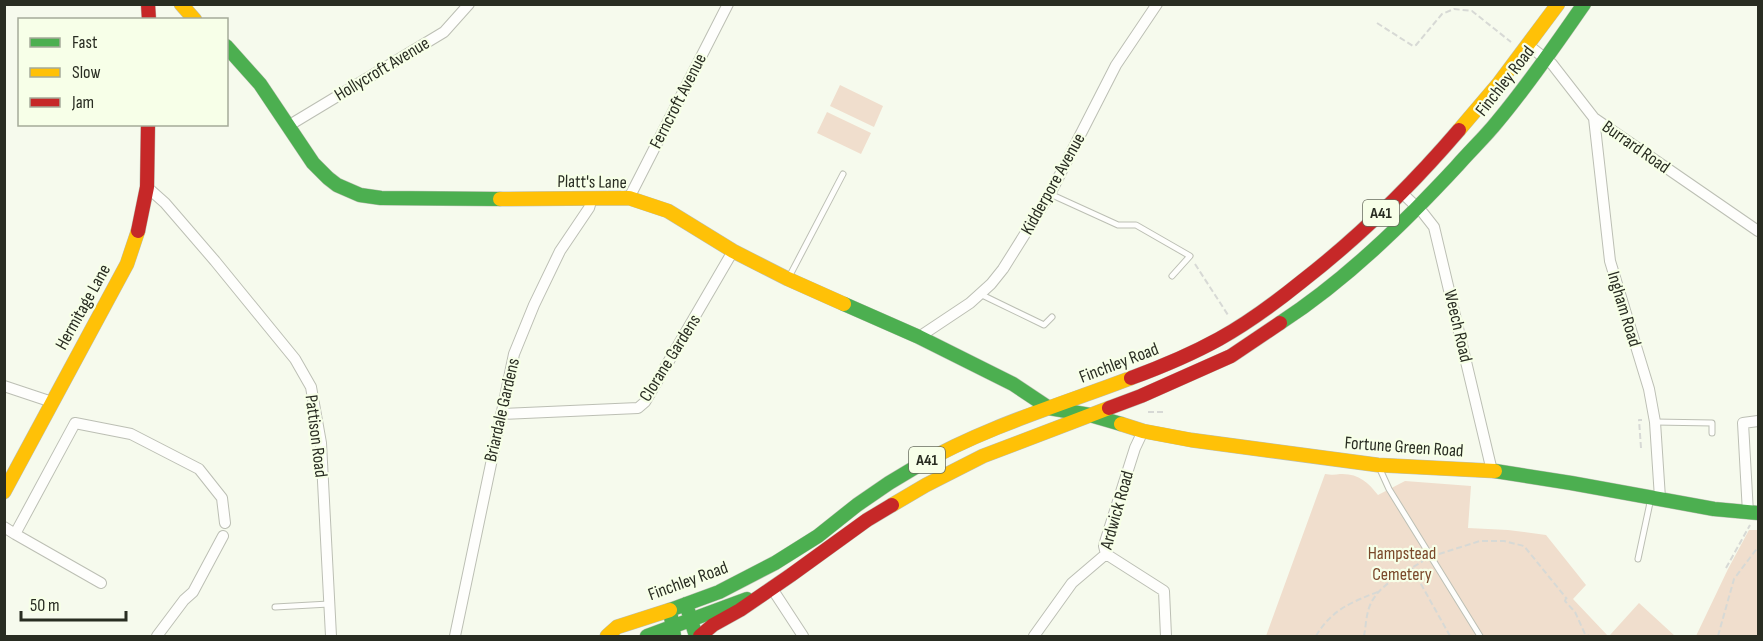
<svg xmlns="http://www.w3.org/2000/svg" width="1763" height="641" font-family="'Sofia Sans Condensed',sans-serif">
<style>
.green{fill:#f0decd}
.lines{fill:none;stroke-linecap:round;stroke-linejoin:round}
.lane-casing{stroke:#bcbfb4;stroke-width:7}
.street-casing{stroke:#bcbfb4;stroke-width:12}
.fast-casing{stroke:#bcbfb4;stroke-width:15}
.slow-casing{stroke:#bcbfb4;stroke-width:15}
.jam-casing{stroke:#bcbfb4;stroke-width:15}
.path{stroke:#d7d9d5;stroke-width:2;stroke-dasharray:6 3;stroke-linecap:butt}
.lane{stroke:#fefefc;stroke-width:5}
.street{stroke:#fefefc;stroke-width:10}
.fast{stroke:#4caf50;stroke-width:14}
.slow{stroke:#ffc107;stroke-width:14}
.jam{stroke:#c62828;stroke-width:14}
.labels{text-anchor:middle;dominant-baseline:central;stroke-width:4.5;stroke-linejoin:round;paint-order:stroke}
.shield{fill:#f7ffe8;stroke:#676c5d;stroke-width:1.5}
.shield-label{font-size:16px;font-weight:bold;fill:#292d22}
.street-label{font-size:18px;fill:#292d22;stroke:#f7ffe8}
.park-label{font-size:18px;fill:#7a492a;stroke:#f7ffe8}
</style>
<rect width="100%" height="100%" fill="#f6faed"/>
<path class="green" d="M840 85 883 106 874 127 830 106Z
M827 112 871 133 861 154 817 133Z
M1325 474C1331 475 1335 475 1340 474 1358 473 1368 482 1378 495L1405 481 1471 486 1468 528 1508 530 1546 535 1586 585 1573 599 1608 636H1266Z
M1749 530H1758V636H1696L1728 569Z
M1639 603 1675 636H1612L1610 635Z"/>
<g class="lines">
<defs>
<path id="lane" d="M1050 194 1118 225H1136L1190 256 1172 276
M788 279 843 174
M980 294 1044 325 1052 317
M1655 422 1712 423V433
M1379 467 1389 489 1480 636
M1638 559 1651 498
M275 607 329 604"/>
<path id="street" d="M1528 45 1552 64 1594 118 1758 231
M1594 118 1610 261 1649 389 1655 422 1660 498
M288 126 444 32 469 4
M147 187 165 203 215 261 295 359 311 387 321 443 331 636
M1402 193 1423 213 1434 227 1492 471
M629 198 728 4
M919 337 970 303 991 284 1003 269 1050 194 1116 65 1157 4
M4 386 52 402
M501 414 638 408 645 402 733 251
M1748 513 1743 423 1758 421
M4 527 15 534
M1106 554 1104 546 1106 539 1135 448 1143 431
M1106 554 1164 591 1166 636
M101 583 15 534 75 423 131 434 199 469 222 498 225 523
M771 587 803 636
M157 636 184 600 193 592 223 536
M455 636 514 354 534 305 560 251 589 208 592 198
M1034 636 1072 583 1106 554"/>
<path id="fast" d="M226 46 260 84 313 163 328 178 337 185 360 195 381 198 500 199
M844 304 919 337 1013 384 1049 408 1090 415 1121 424
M1280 323C1346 280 1404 223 1457 166 1470 151 1485 137 1497 122 1529 84 1556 44 1584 4
M1495 471 1571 483 1714 509 1758 513
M686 604 696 636
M647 636 747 599
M674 636 670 610 719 592 775 563 818 536 857 505 889 483 919 465"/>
<path id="slow" d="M181 4 195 20
M1459 130 1499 83 1558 4
M500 199 629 198 668 211 733 251 788 279 844 304
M1121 424 1143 431 1191 440 1378 465 1495 471
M919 465C985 427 1060 405 1131 378
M4 492 127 264 138 231
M892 505 926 485 983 456 1109 408
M607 636 617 627 670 610"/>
<path id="jam" d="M148 4 149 20
M138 231 147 187 148 124
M1131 378C1161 367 1190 355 1219 339 1248 323 1275 303 1301 282 1359 237 1411 186 1459 130
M1109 408 1141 396 1231 356 1280 323
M700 636 713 625 740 610 791 575 867 520 892 505"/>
</defs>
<use href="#lane" class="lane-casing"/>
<use href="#street" class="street-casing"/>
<use href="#fast" class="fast-casing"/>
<use href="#slow" class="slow-casing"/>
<use href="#jam" class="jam-casing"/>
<path class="path" d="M1377 23 1413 46 1416 45 1442 14 1454 9 1472 11 1511 42
M1195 264 1228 315
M1148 412H1163
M1641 448 1639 420H1642
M1439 554 1480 541H1504L1524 546 1567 599
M1412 568 1450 636
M1726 568 1750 525
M1566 598 1565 601 1575 612 1585 634 1589 636
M1316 636C1332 609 1352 602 1380 591
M1364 636C1366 626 1366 613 1371 603 1381 583 1406 572 1423 561
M1718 636 1734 579 1758 547"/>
<use href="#lane" class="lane"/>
<use href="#street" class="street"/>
<use href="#fast" class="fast"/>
<use href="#slow" class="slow"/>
<use href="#jam" class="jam"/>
</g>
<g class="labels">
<g class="shield">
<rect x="1363" y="200" width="36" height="26" rx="4.5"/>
<rect x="909" y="447" width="36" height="26" rx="4.5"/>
</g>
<g class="shield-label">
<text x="1381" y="213">A41</text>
<text x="927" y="460">A41</text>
</g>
<g class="street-label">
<text transform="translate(382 69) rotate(-31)">Hollycroft Avenue</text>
<text transform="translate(1505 81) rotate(-52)">Finchley Road</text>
<text transform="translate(678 101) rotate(-63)">Ferncroft Avenue</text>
<text transform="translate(1636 147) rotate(35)">Burrard Road</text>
<text transform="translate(592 182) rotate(1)">Platt's Lane</text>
<text transform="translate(1053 184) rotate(-61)">Kidderpore Avenue</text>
<text transform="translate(83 307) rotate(-61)">Hermitage Lane</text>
<text transform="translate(1624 309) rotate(73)">Ingham Road</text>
<text transform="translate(1458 326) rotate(77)">Weech Road</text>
<text transform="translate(670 358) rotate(-58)">Clorane Gardens</text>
<text transform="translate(1119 363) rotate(-21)">Finchley Road</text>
<text transform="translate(502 410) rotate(-77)">Briardale Gardens</text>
<text transform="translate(316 436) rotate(83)">Pattison Road</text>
<text transform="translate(1404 447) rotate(4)">Fortune Green Road</text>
<text transform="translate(1117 510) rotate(-74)">Ardwick Road</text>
<text transform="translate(688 581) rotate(-20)">Finchley Road</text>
</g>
<g class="park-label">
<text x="1402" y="553">Hampstead<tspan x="1402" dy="21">Cemetery</tspan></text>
</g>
</g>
<rect width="1763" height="641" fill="none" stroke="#292d22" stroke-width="12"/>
<rect x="18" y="18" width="210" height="108" fill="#f7ffe8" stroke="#a5ab99" stroke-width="1.5"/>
<rect x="30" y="38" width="30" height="9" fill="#4caf50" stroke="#a5ab99" stroke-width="1.5"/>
<text x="72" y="48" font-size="18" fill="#292d22">Fast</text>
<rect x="30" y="68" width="30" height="9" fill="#ffc107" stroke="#a5ab99" stroke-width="1.5"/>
<text x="72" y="78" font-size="18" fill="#292d22">Slow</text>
<rect x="30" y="98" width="30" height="9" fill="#c62828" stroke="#a5ab99" stroke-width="1.5"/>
<text x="72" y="108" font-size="18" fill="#292d22">Jam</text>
<path d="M21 611v9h105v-9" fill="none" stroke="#292d22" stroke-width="3"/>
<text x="30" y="611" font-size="18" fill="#292d22" stroke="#f7ffe8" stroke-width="4.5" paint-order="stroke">50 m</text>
</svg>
